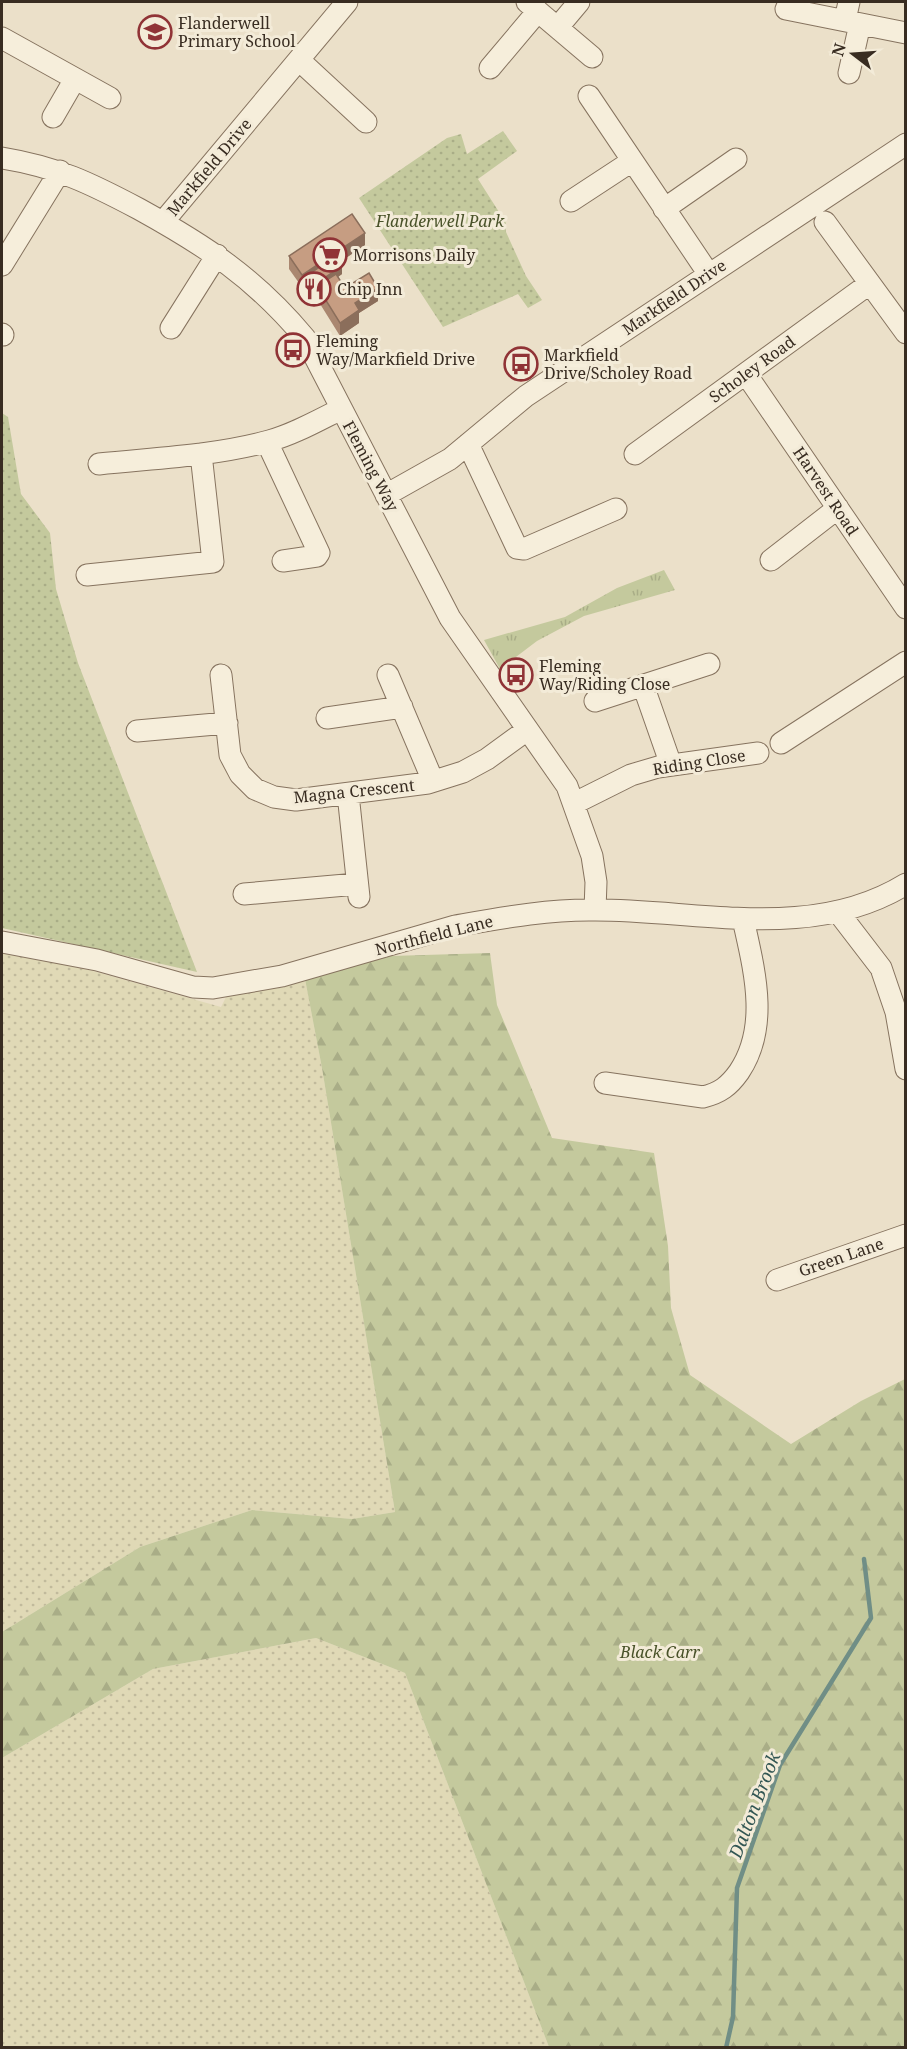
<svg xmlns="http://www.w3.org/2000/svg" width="907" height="2049" font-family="'Noto Serif',serif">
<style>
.farmland{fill:url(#farmland-dots)}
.grass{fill:url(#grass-tufts)}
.forest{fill:url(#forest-firs)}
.park{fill:url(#park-dots)}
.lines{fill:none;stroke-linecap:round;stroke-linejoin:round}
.stream{stroke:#708e86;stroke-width:4.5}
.minor-casing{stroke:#86735f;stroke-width:23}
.minor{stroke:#f6eedb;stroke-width:21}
.wall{fill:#aa8770}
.shaded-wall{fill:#8b6e5b}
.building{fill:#c69d82;stroke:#8b6e5b;stroke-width:1.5}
.labels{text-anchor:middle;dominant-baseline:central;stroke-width:6;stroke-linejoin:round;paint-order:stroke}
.poi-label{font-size:16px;fill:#382c21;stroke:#f3ebd8;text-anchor:start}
.street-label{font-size:16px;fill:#382c21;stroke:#f3ebd8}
.park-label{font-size:16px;font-style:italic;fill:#495229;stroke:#f3ebd8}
.water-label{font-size:18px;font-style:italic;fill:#325653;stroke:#f3ebd8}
</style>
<defs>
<pattern id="farmland-dots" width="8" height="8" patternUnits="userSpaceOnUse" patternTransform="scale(1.5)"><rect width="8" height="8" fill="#e0d9b6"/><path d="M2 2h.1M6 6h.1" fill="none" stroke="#c1ba9c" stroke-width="1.8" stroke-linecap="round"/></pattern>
<pattern id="grass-tufts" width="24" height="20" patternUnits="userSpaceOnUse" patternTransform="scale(1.5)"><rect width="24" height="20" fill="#c4c99d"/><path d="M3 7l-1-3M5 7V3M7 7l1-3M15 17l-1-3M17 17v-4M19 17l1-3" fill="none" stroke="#a9ad87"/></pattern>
<pattern id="forest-firs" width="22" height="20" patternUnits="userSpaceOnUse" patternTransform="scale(1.5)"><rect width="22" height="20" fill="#c4c99d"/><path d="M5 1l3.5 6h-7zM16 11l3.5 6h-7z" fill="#a9ad87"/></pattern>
<pattern id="park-dots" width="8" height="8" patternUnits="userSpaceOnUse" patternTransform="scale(1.5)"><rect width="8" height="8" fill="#c4c99d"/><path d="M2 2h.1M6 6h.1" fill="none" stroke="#a9ad87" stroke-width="1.8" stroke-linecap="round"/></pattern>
</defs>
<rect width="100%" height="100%" fill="#ebe0c9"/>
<path class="farmland" d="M2 951 93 971 221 1007 226 997 305 979 322 1068 395 1512 352 1519 252 1510 140 1547 2 1632Z
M316 1638 405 1673 549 2047H2V1758L153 1669Z"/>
<path class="grass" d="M664 570 675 590 584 616 537 641 500 669 484 640 565 617 617 588Z"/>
<path class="forest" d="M490 953 497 1005 552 1138 654 1153 668 1246 671 1308 690 1375 791 1444 861 1401 905 1379V2047H549L405 1673 316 1638 153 1669 2 1758V1632L140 1547 252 1510 352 1519 395 1512 322 1068 305 979 391 956Z"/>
<path class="park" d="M503 131 517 151 478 179 506 223V232L526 276 542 300 528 308 518 294 443 327 359 198 447 138 461 134 467 154Z
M2 413 8 417 21 494 50 533 56 589 78 663 197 972 2 928Z"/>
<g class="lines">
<path class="stream" d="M726 2048 733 2017 737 1888 780 1765 871 1618 864 1559"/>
<defs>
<path id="minor" d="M527 2 592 57
M786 9 906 33
M845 20 849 2
M558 27 579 2
M2 38 110 98
M299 60 366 122
M490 68 538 11
M849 73 860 24
M589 96 708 273
M53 117 75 79
M2 158C57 167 90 183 139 209 206 246 255 278 305 338L450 618 567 786 592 856 596 882 595 910
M571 201 632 161
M664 209 736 159
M163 222 347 2
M825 222 906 333
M2 265 60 171
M171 328 217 255
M2 334 3 335
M746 374 906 608
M267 442 319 553 317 556 283 561
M468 444 517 548 524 549 616 509
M635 454 869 284
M99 464C155 458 214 456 269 441 294 434 317 421 341 409
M386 495 450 459 526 396 906 144
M771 560 838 508
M87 575 213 562 201 454
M221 675 230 755 240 774 255 789 274 797 296 800 428 783 463 772 487 759 527 730
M388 675 433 781
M643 685 671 765
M595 701 709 664
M327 718 402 707
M137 731 227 723
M781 743 906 662
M348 794 359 897
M575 803 631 775 658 767 758 753
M244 894 357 884
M838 912 881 968 896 1012 906 1069
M2 942 97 960 193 987 213 988 282 976 455 926C501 918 549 909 596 910 699 910 812 942 906 884
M605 1083 703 1097C720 1093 729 1086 739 1072 770 1026 754 969 743 919
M777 1280 906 1235"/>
</defs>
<use href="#minor" class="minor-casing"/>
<use href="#minor" class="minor"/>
</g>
<path class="wall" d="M365 245 340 262 342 274 338 277 345 288 378 301 359 313V323L340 336 317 299V291L309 297 289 269V256Z"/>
<path class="shaded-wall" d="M365 233V245L306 285 302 279V275Z
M342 266V274L319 290 317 286V291L309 297V288Z
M378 288V301L359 313V323L340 336V323L355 303Z"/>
<path class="building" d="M352 214 365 233 302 275 289 256Z
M336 256 342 266 309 288 302 279Z
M369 273 378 288 355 303 359 310 340 323 317 286 336 274 345 288Z"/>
<defs>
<symbol id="school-ring" viewBox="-11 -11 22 22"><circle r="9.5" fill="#f3ebd8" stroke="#903336" stroke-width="1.5"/><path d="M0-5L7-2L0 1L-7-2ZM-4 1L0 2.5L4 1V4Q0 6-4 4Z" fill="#903336"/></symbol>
<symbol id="supermarket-ring" viewBox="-11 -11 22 22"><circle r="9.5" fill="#f3ebd8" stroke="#903336" stroke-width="1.5"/><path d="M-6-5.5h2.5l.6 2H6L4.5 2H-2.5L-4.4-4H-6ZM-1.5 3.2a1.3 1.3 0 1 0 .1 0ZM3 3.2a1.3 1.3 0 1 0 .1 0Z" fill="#903336"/></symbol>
<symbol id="restaurant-ring" viewBox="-11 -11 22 22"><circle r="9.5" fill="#f3ebd8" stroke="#903336" stroke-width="1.5"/><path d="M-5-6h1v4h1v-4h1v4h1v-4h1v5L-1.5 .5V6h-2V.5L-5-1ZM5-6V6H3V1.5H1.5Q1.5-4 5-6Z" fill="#903336"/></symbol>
<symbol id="bus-ring" viewBox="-11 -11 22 22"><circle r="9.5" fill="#f3ebd8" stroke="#903336" stroke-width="1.5"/><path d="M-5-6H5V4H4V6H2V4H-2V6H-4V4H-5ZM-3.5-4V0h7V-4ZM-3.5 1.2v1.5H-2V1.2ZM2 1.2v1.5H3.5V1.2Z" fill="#903336"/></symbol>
</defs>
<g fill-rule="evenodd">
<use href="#school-ring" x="136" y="13" width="38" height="38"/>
<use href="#supermarket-ring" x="311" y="236" width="38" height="38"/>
<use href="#restaurant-ring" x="295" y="270" width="38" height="38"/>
<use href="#bus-ring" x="274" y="331" width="38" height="38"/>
<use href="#bus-ring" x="502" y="345" width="38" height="38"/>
<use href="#bus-ring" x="497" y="656" width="38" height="38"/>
</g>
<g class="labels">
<g class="poi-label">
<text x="178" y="23">Flanderwell<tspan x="178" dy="18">Primary School</tspan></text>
<text x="353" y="255">Morrisons Daily</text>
<text x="337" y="289">Chip Inn</text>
<text x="316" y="341">Fleming<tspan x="316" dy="18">Way/Markfield Drive</tspan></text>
<text x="544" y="355">Markfield<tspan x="544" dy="18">Drive/Scholey Road</tspan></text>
<text x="539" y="666">Fleming<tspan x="539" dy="18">Way/Riding Close</tspan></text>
</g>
<g class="street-label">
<text transform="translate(209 167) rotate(-50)">Markfield Drive</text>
<text transform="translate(674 297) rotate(-34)">Markfield Drive</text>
<text transform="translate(752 369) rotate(-36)">Scholey Road</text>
<text transform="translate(371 466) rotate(62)">Fleming Way</text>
<text transform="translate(826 491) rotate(56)">Harvest Road</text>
<text transform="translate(699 762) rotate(-9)">Riding Close</text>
<text transform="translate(354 791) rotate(-6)">Magna Crescent</text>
<text transform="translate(434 935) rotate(-14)">Northfield Lane</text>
<text transform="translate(841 1257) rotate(-19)">Green Lane</text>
</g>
<g class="park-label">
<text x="440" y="221">Flanderwell Park</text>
<text x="660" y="1652">Black Carr</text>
</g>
<g class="water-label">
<text transform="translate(754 1805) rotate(-69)">Dalton Brook</text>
</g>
</g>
<rect width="907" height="2049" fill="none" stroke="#382c21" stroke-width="6"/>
<g transform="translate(853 54) rotate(287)" stroke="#f3ebd8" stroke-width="4.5" paint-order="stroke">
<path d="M0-4.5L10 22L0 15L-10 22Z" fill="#382c21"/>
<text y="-9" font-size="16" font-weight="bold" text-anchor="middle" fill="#382c21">N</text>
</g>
</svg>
